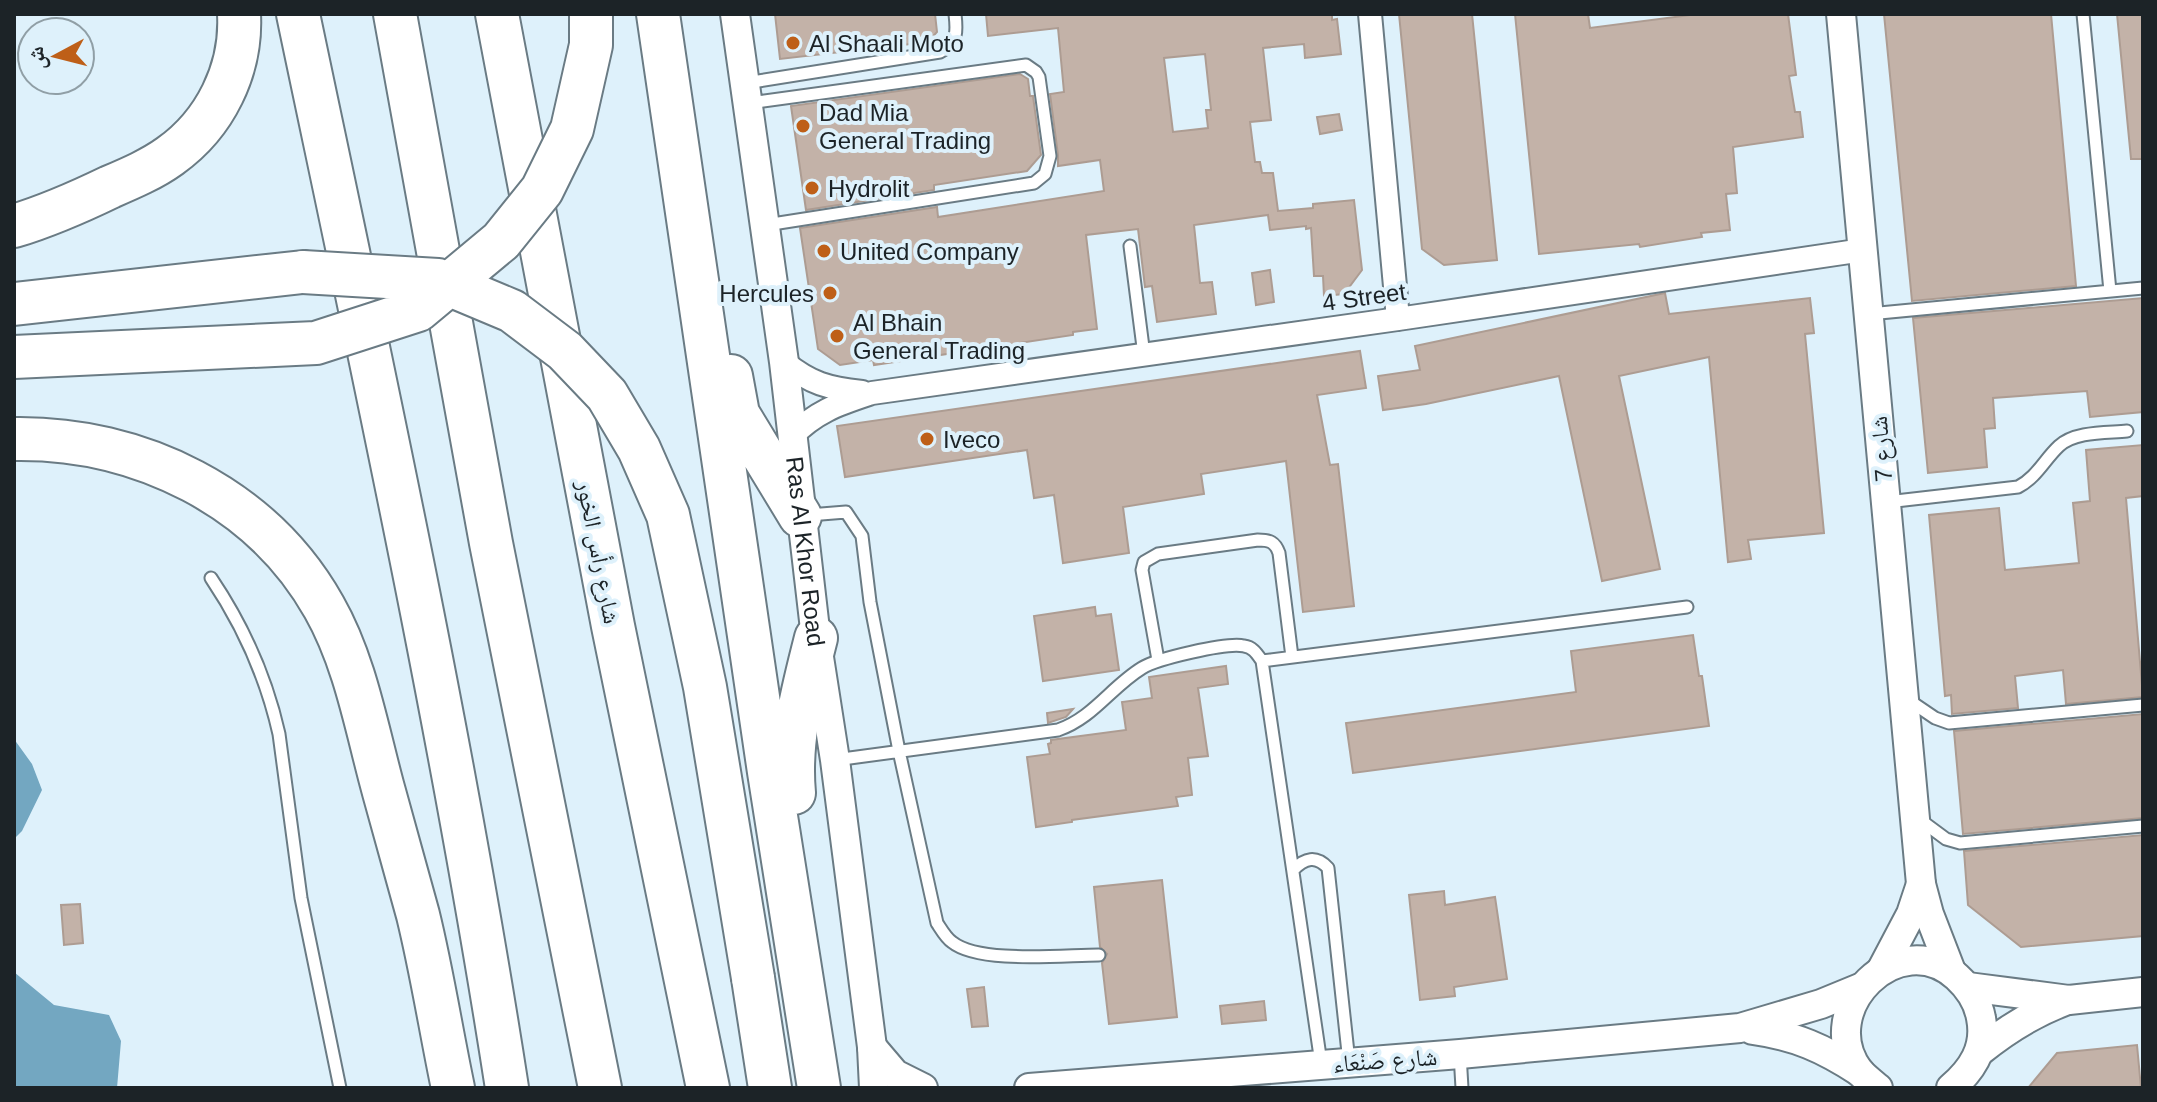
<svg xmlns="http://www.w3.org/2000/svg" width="2157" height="1102" font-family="Arial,'Noto Naskh Arabic',sans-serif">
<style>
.water{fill:#73a7c1}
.building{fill:#c3b2a8;stroke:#ad9c92;stroke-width:2;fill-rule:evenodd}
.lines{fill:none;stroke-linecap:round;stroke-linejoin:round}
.service-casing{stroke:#6a7b84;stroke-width:15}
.minor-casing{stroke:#6a7b84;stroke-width:26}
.tertiary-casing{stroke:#6a7b84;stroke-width:32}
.motorway-casing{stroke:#6a7b84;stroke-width:46}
.service{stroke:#fff;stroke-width:11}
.minor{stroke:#fff;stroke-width:22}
.tertiary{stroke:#fff;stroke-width:28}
.motorway{stroke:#fff;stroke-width:42}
.motorway-bridge-casing{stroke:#6a7b84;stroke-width:46;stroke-linecap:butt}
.motorway-bridge{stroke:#fff;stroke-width:42}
.poi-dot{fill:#be5f18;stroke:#def1fb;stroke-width:3}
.labels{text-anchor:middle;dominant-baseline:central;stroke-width:8;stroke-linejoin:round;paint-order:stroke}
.poi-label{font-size:24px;fill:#1c2327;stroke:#def1fb;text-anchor:start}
.street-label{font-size:24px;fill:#1c2327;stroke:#def1fb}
</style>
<rect width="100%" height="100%" fill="#def1fb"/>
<path class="water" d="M14 739 32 764 42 790 22 831 14 839Z
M14 972 54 1005 109 1015 121 1041 117 1088H14Z"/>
<path class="building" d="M775 14H935L937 32 928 42 780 59Z
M986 14H1332V20L1337 19 1341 54 1305 58 1304 44 1263 48 1271 120 1250 122 1255 162H1260L1262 173H1273L1278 211 1313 208V204L1354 200 1362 270 1344 294 1324 296 1323 276H1314L1311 228 1306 229V226L1270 230 1268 215 1194 225 1200 283 1212 282 1216 314 1157 322 1152 286 1145 287 1138 229 1086 235 1097 329 1073 332V335L874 365 873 360 840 365 818 349 800 228 937 207 938 217 1104 191 1100 160 1058 166V155L1050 94 1064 92 1058 28 988 36ZM1205 54 1211 110H1206L1208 128 1173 132 1164 58Z
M1399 14H1472L1497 260 1444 265 1422 249Z
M1515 14H1588L1590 28 1698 14H1788L1796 75 1789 76 1795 112H1800L1803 137 1733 147 1737 193 1726 194 1730 230 1701 233 1702 237 1640 247 1639 244 1539 254Z
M1884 14H2051L2076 286 1912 301Z
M2117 14H2143V159H2131Z
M1020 74 1028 79 1030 96H1033L1041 155 1027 171 934 185V190L806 210 791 106Z
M1339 114 1342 130 1320 134 1317 117Z
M1270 270 1274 302 1256 305 1252 273Z
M1665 293 1669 314 1810 298 1814 333 1805 334 1824 533 1748 540 1751 559 1728 562 1709 357 1619 376 1660 569 1602 581 1559 376 1426 404 1383 410 1378 376 1420 370 1415 346Z
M2143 298V412L2090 417 2087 391 1993 398 1995 428 1984 429 1987 467 1928 473 1913 318Z
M1360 351 1366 388 1317 395 1330 465 1338 464 1354 606 1303 612 1286 461 1201 474 1204 494 1123 507 1129 553 1063 563 1054 495 1034 498 1027 450 845 477 837 426Z
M2143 445V496L2126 498 2143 697 2066 704 2063 670 2015 676 2018 708 1952 714 1951 695 1945 696 1929 515 1999 508 2005 570 2079 563 2073 503 2090 501 2086 450Z
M1095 607 1096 616 1111 614 1119 670 1043 681 1034 616Z
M1693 635 1699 676H1702L1709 726 1353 773 1346 723 1576 692 1571 651Z
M1226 666 1228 684 1198 688 1208 756 1188 758 1192 795 1176 797 1178 806 1072 820V822L1036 827 1027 757 1050 754 1048 744 1051 743V740L1126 730 1122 702 1152 698 1149 677Z
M1073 709 1066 717 1048 723 1047 713Z
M2143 714V818L1963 834 1954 731Z
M2143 835V936L2021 947 1968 905 1964 851Z
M1162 880 1177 1017 1109 1024 1102 963 1107 954 1100 947 1094 887Z
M1444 891 1445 905 1495 897 1507 979 1454 987 1455 996 1420 1000 1409 895Z
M80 904 83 943 64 945 61 905Z
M984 987 988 1026 972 1027 967 989Z
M1264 1001 1266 1020 1222 1024 1220 1006Z
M2137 1045 2141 1088H2028L2057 1053Z"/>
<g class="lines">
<defs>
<path id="service" d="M2083 14 2110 291
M746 83 940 52C958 43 957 31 955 14
M749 103 1026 65 1036 72 1039 77 1050 156 1045 174 1034 183 766 225
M1130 246 1144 355
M1869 314 2143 288
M1887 502 2018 487C2037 477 2044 460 2059 446 2075 431 2107 433 2127 431
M809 515 846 512 862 536 870 602 899 751 937 923C941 929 946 938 952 942 979 964 1063 955 1099 955
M211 578C244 627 266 676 279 734L301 898 340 1088
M1158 660 1142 570 1144 562 1158 554 1258 540C1270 540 1275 542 1279 553L1292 657
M1262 661 1687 607
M1907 699 1935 718 1949 723 2143 705
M835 760 1058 730C1093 718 1111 687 1142 668 1156 659 1227 642 1244 646 1253 647 1257 654 1262 661L1321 1063
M1919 819 1946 839 1960 843 2143 826
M1293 870C1305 858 1316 855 1328 868L1349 1062
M1460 1054 1462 1088"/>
<path id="minor" d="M1370 14 1398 319
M784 362C811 384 828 388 862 392
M791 437C816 411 839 404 872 393L1398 319 1863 250"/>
<g id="tertiary">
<path id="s1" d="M735 14 784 362 816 638 835 760 872 1047 874 1088"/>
<path d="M1841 14 1921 884 1929 914 1951 971"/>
<path d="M1882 969 1911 914 1921 884"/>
<path d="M1968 987 2069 1000 2143 992"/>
<path d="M1753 1030C1796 1036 1823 1048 1860 1072"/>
<path d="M872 1047 895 1074 923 1088"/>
<path d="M1980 1051C2007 1029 2033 1013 2065 1001"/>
<path d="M1029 1088 1460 1054 1740 1028 1821 1004 1860 988"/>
<path d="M1878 1088C1872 1083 1864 1077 1859 1071 1813 1009 1899 924 1957 977 1970 989 1978 1001 1981 1018 1987 1048 1972 1070 1951 1088"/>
</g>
<path id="motorway" d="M298 14C373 371 451 728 507 1088
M395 14 491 543 600 1088
M497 14 613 626 708 1088
M658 14 769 772 819 1088
M14 226C47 216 79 202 110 187 131 178 152 169 170 156 215 124 242 70 239 14
M14 304 303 272
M731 376 738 414 800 516
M14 439C139 437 262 497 324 607 356 663 367 731 384 792 395 833 407 874 418 915 432 972 441 1031 453 1088
M794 793C789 739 803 690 816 638
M753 978 770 1088"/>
</defs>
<use href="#service" class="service-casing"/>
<use href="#minor" class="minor-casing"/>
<use href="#tertiary" class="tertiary-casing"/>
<use href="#motorway" class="motorway-casing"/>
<use href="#service" class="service"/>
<use href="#minor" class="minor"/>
<use href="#tertiary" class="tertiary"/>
<use href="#motorway" class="motorway"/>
<defs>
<path id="motorway-bridge" d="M303 272 438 280 512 311 565 351 607 395 639 449 668 515 705 687 753 978
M14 357 316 343 418 310 501 241 542 190 572 129 591 45V14"/>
</defs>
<use href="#motorway-bridge" class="motorway-bridge-casing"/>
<use href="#motorway-bridge" class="motorway-bridge"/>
</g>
<g class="poi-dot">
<circle cx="793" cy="43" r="8"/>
<circle cx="803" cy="126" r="8"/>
<circle cx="812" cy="188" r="8"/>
<circle cx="824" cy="251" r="8"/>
<circle cx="830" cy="293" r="8"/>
<circle cx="837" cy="336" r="8"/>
<circle cx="927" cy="439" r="8"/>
</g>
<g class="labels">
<g class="poi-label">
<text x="809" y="43">Al Shaali Moto</text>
<text x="819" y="112">Dad Mia<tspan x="819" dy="28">General Trading</tspan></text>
<text x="828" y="188">Hydrolit</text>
<text x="840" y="251">United Company</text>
<text x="814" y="293" text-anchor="end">Hercules</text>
<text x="853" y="322">Al Bhain<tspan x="853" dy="28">General Trading</tspan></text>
<text x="943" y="439">Iveco</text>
</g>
<g class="street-label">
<text transform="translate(1364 297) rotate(-8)">4 Street</text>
<text transform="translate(1881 449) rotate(-95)">شارع 7</text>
<text stroke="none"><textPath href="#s1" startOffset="542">Ras Al Khor Road</textPath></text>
<text transform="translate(599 552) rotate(79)">شارع رأس الخور</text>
<text transform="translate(1385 1060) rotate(-4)">شارع صَنْعَاء</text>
</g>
</g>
<rect width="2157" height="1102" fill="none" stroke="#1c2327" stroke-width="32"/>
<g transform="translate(56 56) rotate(263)"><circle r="38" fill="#def1fb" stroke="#909fa6" stroke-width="2"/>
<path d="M0-6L14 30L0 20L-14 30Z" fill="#be5f18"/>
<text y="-12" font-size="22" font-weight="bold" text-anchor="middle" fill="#1c2327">ش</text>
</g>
</svg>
